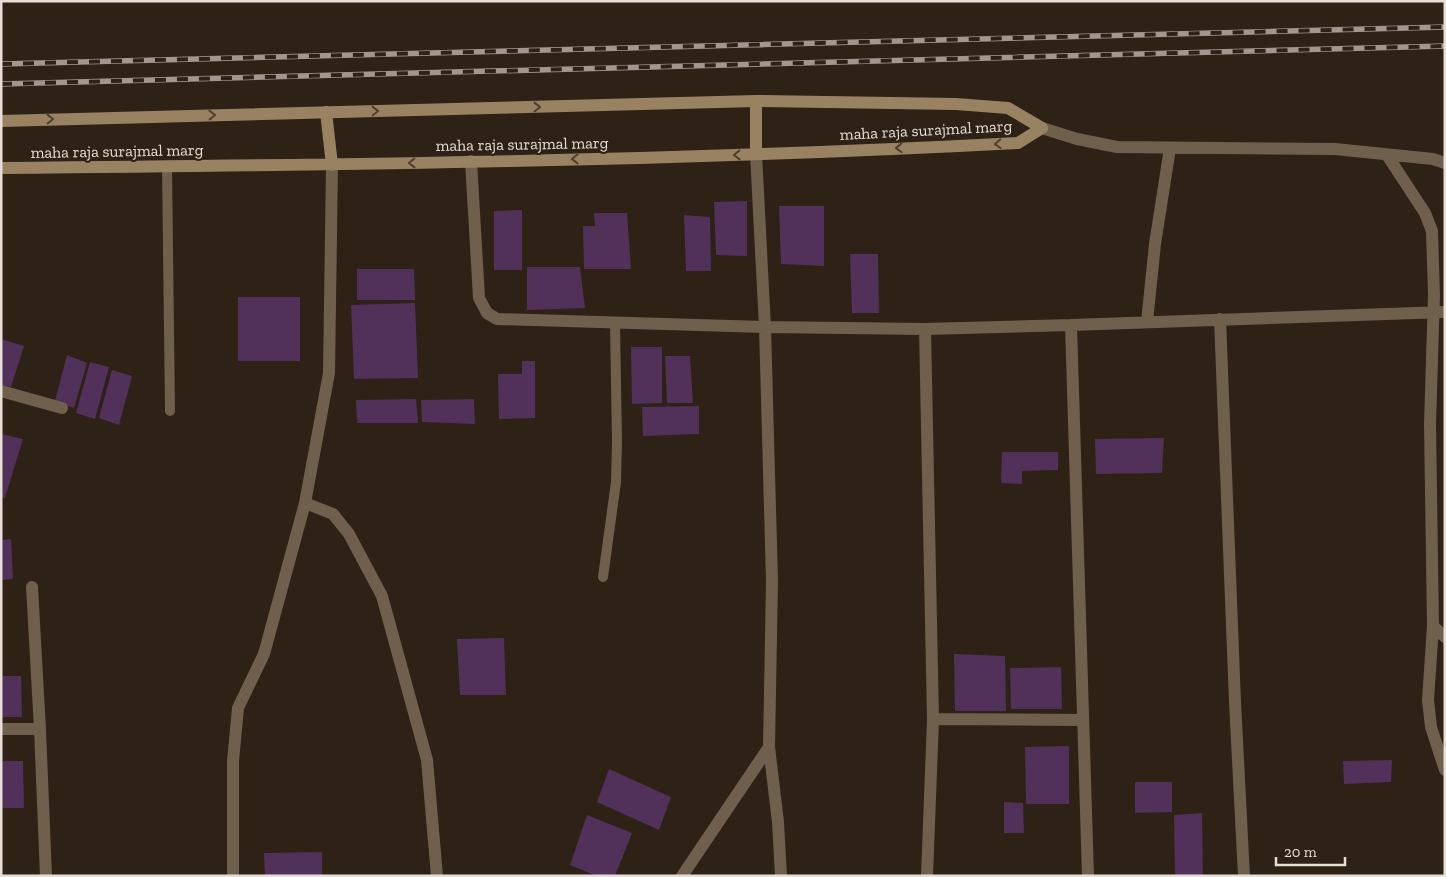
<svg xmlns="http://www.w3.org/2000/svg" width="1446" height="877" font-family="'Zilla Slab',serif">
<style>
.building{fill:#51315a}
.lines{fill:none;stroke-linecap:round;stroke-linejoin:round}
.lane{stroke:#6e604c;stroke-width:10}
.street{stroke:#6e604c;stroke-width:12}
.secondary{stroke:#998262;stroke-width:12}
.rail-casing{stroke:#a2978f;stroke-width:5.5}
.rail{stroke:#2e2116;stroke-width:4;stroke-dasharray:11;stroke-linecap:butt}
.oneway{stroke:#4e3e2d}
.labels{text-anchor:middle;dominant-baseline:central;stroke-width:4.5;stroke-linejoin:round;paint-order:stroke}
.street-label{font-size:16px;fill:#e7ded7;stroke:#2e2116}
</style>
<rect width="100%" height="100%" fill="#2e2116"/>
<path class="building" d="M747 201V256L716 255 714 202Z
M779 206H824V266L781 264Z
M522 210V270H494V211Z
M594 213H627L631 269H584L583 226H595Z
M684 215 710 217 711 271H686Z
M850 254H878L879 313H852Z
M527 267H580L585 308 527 310Z
M357 269H414L415 300H357Z
M238 297H300V361H238Z
M415 303 418 378 354 379 351 305Z
M1 339 24 346 11 387 1 385Z
M631 347H662V403L632 404Z
M67 355 87 363 74 408 55 401Z
M665 356H690L693 403H667Z
M522 361H535V418L499 419 498 374H522Z
M90 362 109 367 95 419 76 413Z
M112 370 132 376 119 425 99 418Z
M416 399 418 423H357L356 400Z
M474 399 475 424 422 422 421 400Z
M699 406V434L643 436 642 407Z
M1 434 23 439 5 498 1 497Z
M1164 438 1162 473 1096 474 1095 439Z
M1002 452H1058V470L1022 471V484L1001 483Z
M11 539 13 579 1 580V540Z
M504 638 506 695H460L457 639Z
M954 654 1005 656 1006 711H955Z
M1061 667 1062 709H1011L1010 668Z
M1 676H21L22 717H1Z
M1069 746V804H1026L1025 747Z
M1392 760 1391 782 1344 784 1343 761Z
M1 761H23L24 808H1Z
M609 769 671 797 659 830 597 802Z
M1135 782H1172V812L1135 813Z
M1004 802 1023 803 1024 833H1004Z
M1202 813 1203 876H1175L1174 815Z
M587 815 632 833 615 876H597L570 865Z
M322 852V875L265 876 264 853Z"/>
<g class="lines">
<path class="lane" d="M167 167 170 411
M603 577 616 482 617 442 615 323"/>
<path class="street" d="M1042 128 1077 139 1117 147 1335 149 1433 159 1445 163
M1387 155 1425 213 1432 231 1434 295 1430 424 1433 626 1428 700 1431 727 1445 770
M471 161 479 298 487 313 497 319 765 327 925 329 1071 325 1088 876
M1220 319 1235 702 1244 876
M1147 322 1155 244 1170 148
M1071 325 1445 312
M925 329 933 719 927 876
M1 391 62 408
M305 503 333 514 349 534 382 596 427 760 437 876
M32 587 40 729
M1433 626 1445 637
M933 719 1083 720
M1 729H40L46 876
M769 747 778 822 781 876
M233 876V761L238 708 264 654 305 503 329 373 332 165
M682 876 769 747 772 581 765 327 756 154"/>
<path class="secondary" d="M756 101V154
M326 112 332 165
M1 121 756 101 956 104 1008 108 1042 128 1018 143C679 161 340 165 1 168"/>
<defs>
<path id="rail" d="M1 64 1445 27
M1 84 1445 46"/>
</defs>
<use href="#rail" class="rail-casing"/>
<use href="#rail" class="rail"/>
</g>
<defs><path id="oneway-chevron" d="M-2-3.5L2.5 0L-2 3.5" fill="none" stroke-width="1.6" stroke-linecap="round" stroke-linejoin="round" transform="scale(1.25)"/></defs>
<g class="oneway">
<use href="#oneway-chevron" transform="translate(537 107) rotate(-1)"/>
<use href="#oneway-chevron" transform="translate(375 111) rotate(-1)"/>
<use href="#oneway-chevron" transform="translate(212 115) rotate(-1)"/>
<use href="#oneway-chevron" transform="translate(50 119) rotate(-1)"/>
<use href="#oneway-chevron" transform="translate(998 144) rotate(177)"/>
<use href="#oneway-chevron" transform="translate(899 148) rotate(178)"/>
<use href="#oneway-chevron" transform="translate(737 155) rotate(179)"/>
<use href="#oneway-chevron" transform="translate(575 159) rotate(179)"/>
<use href="#oneway-chevron" transform="translate(412 163) rotate(179)"/>
</g>
<g class="labels">
<g class="street-label">
<text transform="translate(926 130) rotate(-3)">maha raja surajmal marg</text>
<text transform="translate(522 144) rotate(-1)">maha raja surajmal marg</text>
<text transform="translate(117 151) rotate(-1)">maha raja surajmal marg</text>
</g>
</g>
<rect width="1446" height="877" fill="none" stroke="#e7ded7" stroke-width="5"/>
<path d="M1276 857v8h69v-8" fill="none" stroke="#e7ded7" stroke-width="2.5"/>
<text x="1284" y="857" font-size="15" fill="#e7ded7" stroke="#2e2116" stroke-width="4" paint-order="stroke">20 m</text>
</svg>
